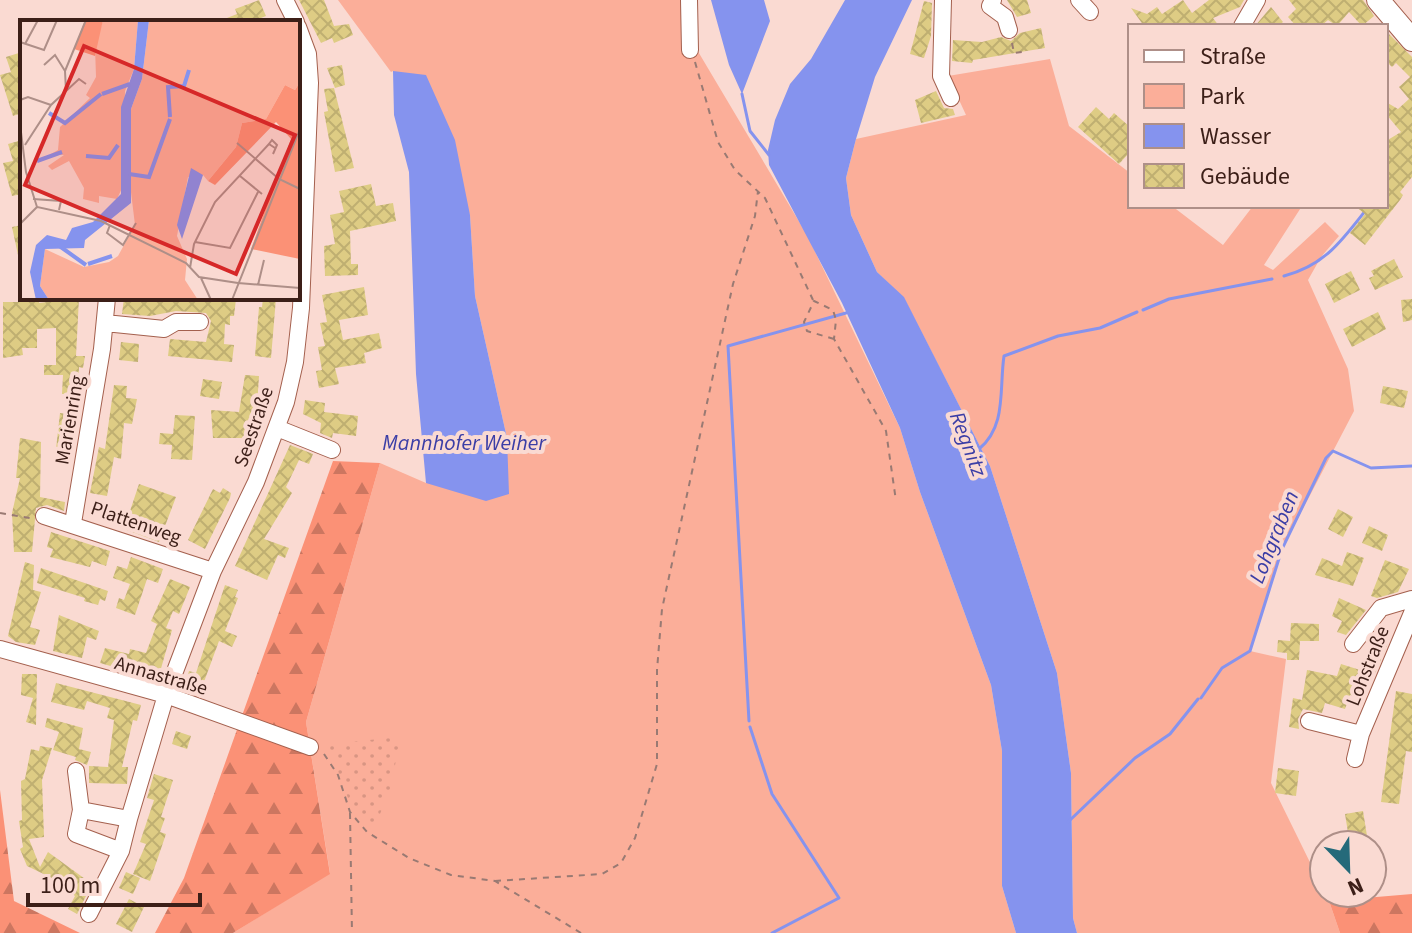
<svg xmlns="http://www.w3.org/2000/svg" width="1412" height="933" font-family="'Source Sans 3',sans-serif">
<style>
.green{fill:#fbae99}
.forest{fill:url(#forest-firs)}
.park{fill:url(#park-dots)}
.water{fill:#8593ee}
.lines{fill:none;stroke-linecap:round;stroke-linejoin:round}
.stream{stroke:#8593ee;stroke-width:3}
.building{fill:url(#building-cross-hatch)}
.minor-casing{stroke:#a4604e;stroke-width:18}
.major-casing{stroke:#a4604e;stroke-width:24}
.path{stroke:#997a73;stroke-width:2;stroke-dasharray:6 6;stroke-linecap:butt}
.minor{stroke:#fff;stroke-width:16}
.major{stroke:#fff;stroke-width:22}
.labels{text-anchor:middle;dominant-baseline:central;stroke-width:8;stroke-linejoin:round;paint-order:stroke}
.street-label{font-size:20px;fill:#3c1f18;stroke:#fadad2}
.water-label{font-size:22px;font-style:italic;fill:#3b3ea6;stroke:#fadad2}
.inset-river{fill:none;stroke:#8593ee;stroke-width:4}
.inset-road{fill:none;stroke:#ae8f88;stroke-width:2}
.view{fill:#d62828;fill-opacity:0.15;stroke:#d62828;stroke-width:4}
.inset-edge{fill:none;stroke:#3c1f18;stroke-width:4}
</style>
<defs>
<pattern id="forest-firs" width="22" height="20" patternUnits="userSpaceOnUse" patternTransform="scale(2)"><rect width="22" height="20" fill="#fb9176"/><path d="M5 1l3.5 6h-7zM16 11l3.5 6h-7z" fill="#cc7660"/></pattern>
<pattern id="park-dots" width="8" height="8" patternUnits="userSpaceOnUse" patternTransform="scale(2)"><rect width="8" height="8" fill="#fbae99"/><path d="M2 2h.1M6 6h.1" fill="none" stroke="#d89583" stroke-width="1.8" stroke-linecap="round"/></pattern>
<pattern id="building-cross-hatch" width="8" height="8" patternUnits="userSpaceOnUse" patternTransform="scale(2)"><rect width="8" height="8" fill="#decc84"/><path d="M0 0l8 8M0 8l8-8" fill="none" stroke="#bfaf71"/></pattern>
</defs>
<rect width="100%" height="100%" fill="#fadad2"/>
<path class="green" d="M338 0H693L690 38 807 235 900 428 920 492 991 685 1002 751V886L1016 933H233L330 873 306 722 380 463 426 483 507 438 475 296 470 215 393 71 391 72Z
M1050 59 1069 126 1130 173V206H1172L1223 245 1253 206H1302L1264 265 1273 270 1325 222 1339 236 1321 257 1308 280 1348 369 1354 411 1282 549 1250 651 1286 659 1271 783 1329 901 1340 933H1077L1073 918 1071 773 1057 673 990 466 904 298 877 272 851 215 846 178 856 139 966 115 948 76Z"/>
<path class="forest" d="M333 461 380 463 306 722 330 874 233 933H155L184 878Z
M0 790 14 901 80 933H0Z
M1412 894V933H1340L1329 901Z"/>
<path class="park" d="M400 737 391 788 374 828 351 806 328 744Z"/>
<path class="water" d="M711 0H764L770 21 742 94 729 65Z
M845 0H912L875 77 856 139 846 178 851 215 877 272 904 297 990 466 1057 673 1071 773 1073 918 1077 933H1016L1002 886V751L991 685 920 492 900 428 842 303 769 165 768 150 775 120 790 84 811 59Z
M393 71 426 75 455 140 470 215 475 296 507 438 509 494 486 501 426 483 416 374 409 172 394 115Z"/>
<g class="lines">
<path class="stream" d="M742 94 750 131 769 155
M1284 276C1326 265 1343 239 1369 206
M1143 310 1169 299 1272 279
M979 449C1007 426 999 389 1004 356L1058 336 1100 328 1137 312
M1201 698 1222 668 1250 651 1282 549 1326 458 1333 451 1371 468 1412 466
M749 721 728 346 846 313
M750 727 772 794 839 898 772 933
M1068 822 1135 758 1170 734 1198 699"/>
</g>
<path class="building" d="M259 0 266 16 251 22H217L237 14 235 9Z
M299 0H324L334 26 349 24 353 35 334 43 332 38 321 43Z
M1007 0H1027L1031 13 1017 17Z
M1183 0 1192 13 1209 0H1244L1240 7 1213 18 1219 26H1144L1131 8 1147 14 1157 7 1162 14Z
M1289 0H1363L1374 16 1362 26 1349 12 1337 26 1328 20 1321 26H1296L1288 17 1296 9Z
M924 1 932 3 931 36 924 58 910 54Z
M1271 7 1283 22 1278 26H1255Z
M1041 28 1045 48 973 60 972 63 952 61 953 40 982 42 1001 37 1011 41 1020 33Z
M1386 31 1412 57V177L1400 192 1403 195 1400 200 1365 245 1350 233 1365 214 1355 206H1386V141L1401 132 1386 114V102L1398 109 1409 99 1399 87 1410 77 1396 63 1392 67 1386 61Z
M22 52V113L13 116 0 75 11 72 6 57Z
M342 65 345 85 335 88 327 68Z
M334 88 354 168 335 172 324 112 328 111 324 89Z
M936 91 944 108 953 109 955 115 921 123 915 100Z
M1096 107 1109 119 1114 113 1130 127V152L1119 164 1078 127Z
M22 140V194L12 196 3 163 13 161 8 144Z
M371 184 376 206 393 203 396 221 350 231 351 264H358V275L325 276 324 246 335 244 330 215 344 212 339 191Z
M22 225V255H18L12 227Z
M1394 259 1403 277 1375 290 1369 278 1374 276 1371 271Z
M1351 271 1360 290 1334 303 1325 284Z
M364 287 368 315 339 320 343 340 379 333 382 348 364 353 366 363 335 368 339 384 319 388 316 371 322 370 318 347 325 346 320 323 327 322 322 295Z
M22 298H40L39 303 79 298 76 356H85L83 368 79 367 78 394H62L63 375H44V365H56V328L37 329V348H22L23 355 3 358V302H23Z
M124 298 236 299 234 316H230V325L225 324 224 344 234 345 232 362 168 356 170 339 206 342 211 321 206 313 176 311 150 316 122 314Z
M263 298H276L271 358 255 356 259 307H262Z
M1412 299V320L1403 322 1401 300Z
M1378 312 1386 329 1352 347 1343 329Z
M121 342 139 344 138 362 119 360Z
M245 375 259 376 255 438H213L211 410 239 412Z
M203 379 222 382 219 399 200 396Z
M114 385 127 386 126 398 137 399 132 424 124 423 121 459 114 457 107 496 90 493 99 447 105 449Z
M1383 386 1408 391 1404 408 1380 403Z
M305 400 325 403 324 412 358 416 356 436 333 433 332 438 320 433 321 423 303 414Z
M60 413 75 415 68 451 56 449Z
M175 415 195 416 192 460 171 459 172 445 159 444 160 433 173 434Z
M20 438 41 442 40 497 65 502 64 511 47 505 36 508 32 552H14L12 513 20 478H16Z
M290 445 313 454 309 464 299 460 286 487 292 493 264 539 289 548 285 558 278 555 267 580 235 566Z
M139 484 176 497 159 542 119 527 125 509 130 511Z
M223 488 231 493 230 498 205 549 188 540 213 489 220 493Z
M1338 509 1353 517 1343 537 1328 529Z
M1369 526 1388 535 1382 551 1362 543Z
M51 532 110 551 106 566 92 561 90 567 50 557 53 549 47 547Z
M1347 552 1364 558 1353 586 1315 575 1322 558 1342 566Z
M131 557 163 569 158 583 147 579 135 615 116 608 119 598 124 600 130 584 113 578 117 566 127 569Z
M1385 560 1409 569 1398 592 1377 598 1371 596Z
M25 562 34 565 33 590 41 592 30 627 40 630 35 645 16 642 8 636Z
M41 568 108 591 105 601 100 599 98 605 84 601 85 598 37 583Z
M170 579 190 587 179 614 173 611 166 628 172 630 160 672 129 664 128 671 100 663 105 648 129 654 130 649 146 653 157 624 151 621Z
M225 585 238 590 235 597 238 598 225 631 237 636 232 647 219 641 201 690 196 692 185 685 189 671 196 673Z
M1339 598 1366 610 1346 635 1337 632 1342 621 1332 616Z
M59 615 99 631 96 640 87 637 82 658 53 651Z
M1291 623 1319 624V641H1300L1299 660H1287V653L1277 652 1278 640 1290 641Z
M1373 638 1388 643 1364 699 1350 695 1345 709 1325 703 1322 713 1303 709 1298 719 1299 729 1289 727 1293 698 1302 700 1307 670 1337 676 1341 664 1360 670Z
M22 674H37L36 725 26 722 33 698 21 695Z
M56 683 141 705 137 721 133 720 122 767H128L127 784 89 783V766L108 767 114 720 107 718 110 708 87 701 84 710 51 702Z
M1396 691 1412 694V752L1406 751 1399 804 1381 802Z
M47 718 83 728 79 749 91 752 87 765 75 760 76 757 53 750 59 732 45 727Z
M176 731 191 736 187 749 172 744Z
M40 746 52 748 42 780 44 837 29 839 40 867 48 852 92 884 77 914 68 909 75 896 54 879 27 866 20 849 23 847 19 821 22 820 21 781 25 779 31 749 39 751Z
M1278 768 1299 771 1296 796 1275 793Z
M154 774 173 780 161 817 165 818 160 832 166 834 150 881 133 874 146 844 140 842 154 800 147 798Z
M1363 811 1368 842 1350 845 1345 814Z
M126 872 140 878 133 894 119 888Z
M129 899 144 907 132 932 116 924Z"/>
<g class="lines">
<defs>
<path id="minor" d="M285 0 296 22
M689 0 690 50
M943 0 941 76 951 98
M993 0 990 6 1005 17 1009 30
M1079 0 1090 12
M1242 26 1257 0
M105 323 164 329 176 322H200
M277 428 332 450
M44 516 213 571
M73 523 102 349 107 298
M1353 644 1381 608 1412 599
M0 649 166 695 310 747
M1309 721 1361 734 1412 613
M1355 759 1361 734
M76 771 81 810 76 834 121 851 129 819 81 810
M129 819 166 695 213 571 256 482 286 402 295 362 301 308 310 83 308 54 298 27
M89 914 121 851"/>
<path id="major" d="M1378 0 1412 40"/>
</defs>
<use href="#minor" class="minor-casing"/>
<use href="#major" class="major-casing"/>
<path class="path" d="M1012 43 1014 53 1022 52
M695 62 718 142 735 170 765 198 813 300
M834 339 807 331 804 322 814 301 833 310 836 320 834 339 886 431 896 501
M0 513 30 518
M324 754 338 775 350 812 367 832 409 858 451 875 495 881 581 933
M350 813 352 933
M495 881 602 874 621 863 635 838 657 764V670L662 609 733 284 755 216 758 191"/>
<use href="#minor" class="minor"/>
<use href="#major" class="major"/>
</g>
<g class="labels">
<g class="street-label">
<text transform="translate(70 420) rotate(-80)">Marienring</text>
<text transform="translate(254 427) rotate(-71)">Seestraße</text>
<text transform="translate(136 523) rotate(19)">Plattenweg</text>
<text transform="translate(1368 666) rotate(-68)">Lohstraße</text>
<text transform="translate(161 676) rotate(16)">Annastraße</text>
</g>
<g class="water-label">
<text x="464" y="443">Mannhofer Weiher</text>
<text transform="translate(968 444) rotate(69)">Regnitz</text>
<text transform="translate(1274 537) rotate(-68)">Lohgraben</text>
</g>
</g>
<g transform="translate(20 20)">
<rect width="280" height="280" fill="#fadad2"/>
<path d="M83 0H118L114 49 105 71 102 168 97 179 79 176V183L63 179 64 168 49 141 32 150 28 146 44 135 31 134 38 130 40 107 70 78 66 75 76 57 75 27ZM129 0H280V62L275 70 265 65 246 99 222 103 216 127 188 161 183 155 168 157 157 216 167 239 165 260 178 280H29L20 266 25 229 64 247 89 242 98 236 115 205 109 156 111 89 122 59Z" fill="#fbae99"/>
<path d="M65 0H83L75 36 54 29ZM280 62 278 173 280 239 231 229 271 119 256 102 195 165 188 161 216 127 222 103 246 99 265 65 275 70Z" fill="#fb9176"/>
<path d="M118 0H129L122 59 111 89V183L65 220 64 228 25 229 20 266 29 280H16L10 252 16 225 27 215 46 220 52 208 73 202 101 174V87L114 49ZM171 148 183 155 162 219 157 205Z" fill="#8593ee"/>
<path class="inset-river" d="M82 74 110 64M29 93 45 103 81 74M150 97 148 67 164 66 169 50M66 136 89 138 98 125M17 141 42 132M109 154 129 157 150 99M38 225 66 245M68 244 92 236"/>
<path class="inset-road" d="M0 22 24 30 37 0M5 24 18 0M24 45 35 35 45 51M46 71 45 51 66 0M0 80 8 77 31 85M0 104 6 152 17 187 81 201 166 243 179 257 218 263M217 123 259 159 280 169M5 125 31 85 59 59 66 64M253 134 257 125 252 120 249 124 255 128M220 156 242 174M13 179 41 181 39 190M0 204 17 187M90 205 87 213 103 225 116 203M175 222 210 228 238 172M170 248 174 224 195 182 249 124M181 258 191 280M218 263 280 268M238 265 244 240M212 280 280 109"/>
<path class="view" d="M64 26 275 115 216 254 5 165Z"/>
<rect width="280" height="280" class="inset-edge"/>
</g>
<rect x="1128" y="24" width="260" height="184" fill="#fadad2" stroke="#ae8f88" stroke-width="2"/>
<rect x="1144" y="50" width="40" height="12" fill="#ffffff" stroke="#ae8f88" stroke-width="2"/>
<text x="1200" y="64" font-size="24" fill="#3c1f18">Straße</text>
<rect x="1144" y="84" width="40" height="24" fill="#fbae99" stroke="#ae8f88" stroke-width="2"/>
<text x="1200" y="104" font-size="24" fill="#3c1f18">Park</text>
<rect x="1144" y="124" width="40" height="24" fill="#8593ee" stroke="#ae8f88" stroke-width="2"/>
<text x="1200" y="144" font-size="24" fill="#3c1f18">Wasser</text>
<rect x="1144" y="164" width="40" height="24" fill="url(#building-cross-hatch)" stroke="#ae8f88" stroke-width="2"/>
<text x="1200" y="184" font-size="24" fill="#3c1f18">Gebäude</text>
<g transform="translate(1348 869) rotate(157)"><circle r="38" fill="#fadad2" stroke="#ae8f88" stroke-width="2"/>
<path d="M0-6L14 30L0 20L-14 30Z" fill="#256a7a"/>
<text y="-12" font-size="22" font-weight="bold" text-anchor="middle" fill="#3c1f18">N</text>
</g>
<path d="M28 893v12h172v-12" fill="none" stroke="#3c1f18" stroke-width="4"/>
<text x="40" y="893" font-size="24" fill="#3c1f18" stroke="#fadad2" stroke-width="6" paint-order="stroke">100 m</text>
</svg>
